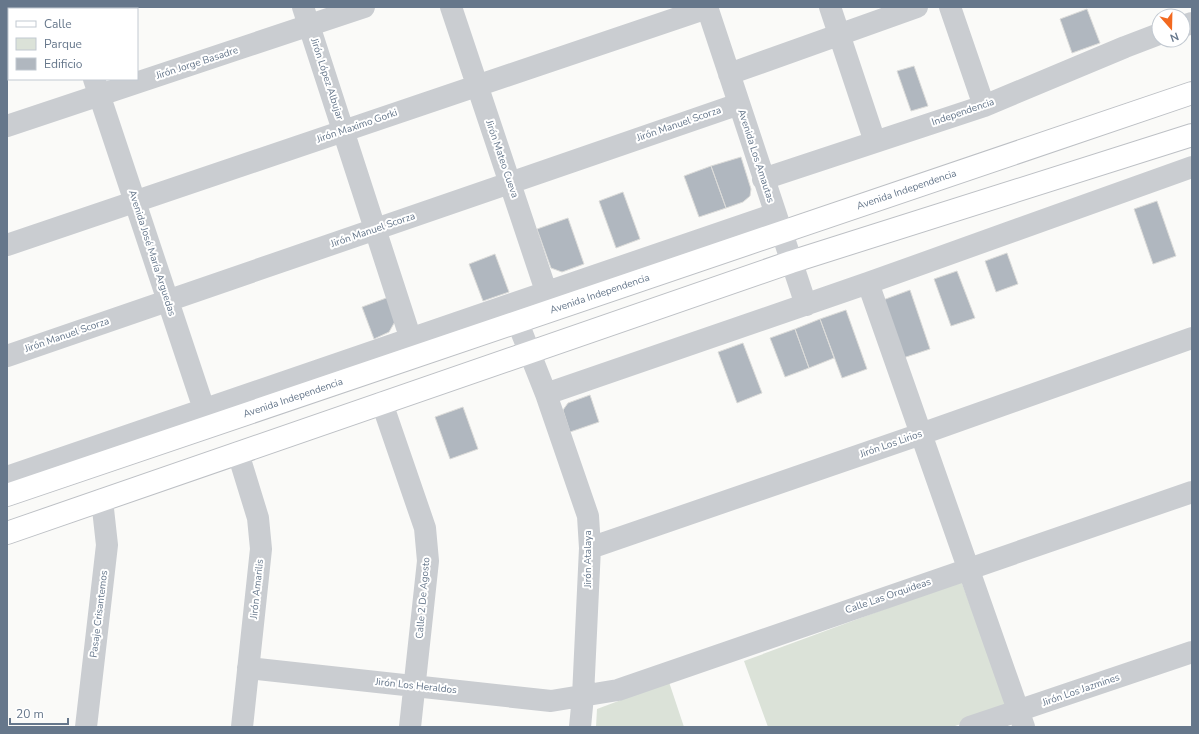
<svg xmlns="http://www.w3.org/2000/svg" width="1199" height="734" font-family="'Nunito Sans',sans-serif">
<style>
.green{fill:#dbe2d8}
.building{fill:#b0b7bf;stroke:#dcdcda}
.lines{fill:none;stroke-linecap:round;stroke-linejoin:round}
.major-casing{stroke:#bdc0c5;stroke-width:24}
.minor{stroke:#cacdd1;stroke-width:22}
.major{stroke:#fff;stroke-width:22}
.labels{text-anchor:middle;dominant-baseline:central;stroke-width:4;stroke-linejoin:round;paint-order:stroke}
.street-label{font-size:10px;fill:#66778b;stroke:#fff}
</style>
<rect width="100%" height="100%" fill="#fafaf8"/>
<path class="green" d="M961 581 1009 708 952 727H768L744 661Z
M669 682 684 727H596L597 709Z"/>
<path class="building" d="M1087 9 1100 43 1072 53 1060 19Z
M914 66 928 106 911 111 897 71Z
M741 157 751 189 750 196 743 202 726 208 711 166Z
M711 166 726 208 699 217 684 176Z
M623 192 640 239 616 248 599 201Z
M1157 201 1176 256 1153 264 1134 209Z
M568 218 584 264 562 272 551 268 537 229Z
M1007 253 1018 284 996 292 985 261Z
M495 254 509 292 483 301 469 264Z
M957 271 975 318 951 326 934 279Z
M910 290 930 349 903 358 883 300Z
M389 297 397 318 389 332 374 339 362 307Z
M846 310 867 369 842 378 820 319Z
M820 319 834 358 809 368 795 329Z
M795 329 809 368 785 377 770 338Z
M743 343 762 393 737 403 718 352Z
M590 395 599 422 570 432 563 410 568 403Z
M463 407 478 449 450 459 435 417Z"/>
<g class="lines">
<defs>
<g id="major">
<path id="s1" d="M7 495 1192 93"/>
<path d="M7 533 791 262 1192 135"/>
</g>
</defs>
<use href="#major" class="major-casing"/>
<path class="minor" d="M70 7V9
M303 7 415 352
M451 7 551 306
M707 7 806 305
M830 7 875 142
M950 7 984 106
M1183 26 1192 23
M729 74 917 7
M94 79 209 424
M7 126 364 7
M763 179 984 106 1125 47 1159 34
M7 245 707 8
M868 283 1024 727
M518 323 546 394 588 516 590 548 583 696 580 727
M7 356 739 104
M546 394 868 283 1192 167
M382 403 425 528 428 561 410 727
M238 453 258 518 261 549 242 727
M7 477 775 214
M590 548 921 434 1192 338
M248 668 551 701 618 690 1192 492
M86 727 107 545 102 500
M970 727 1192 652"/>
<use href="#major" class="major"/>
</g>
<g class="labels">
<g class="street-label">
<text transform="translate(197 63) rotate(-18)">Jirón Jorge Basadre</text>
<text transform="translate(327 79) rotate(72)">Jirón López Albujar</text>
<text transform="translate(963 112) rotate(-19)">Independencia</text>
<text transform="translate(679 124) rotate(-19)">Jirón Manuel Scorza</text>
<text transform="translate(357 126) rotate(-19)">Jirón Maximo Gorki</text>
<text transform="translate(756 156) rotate(72)">Avenida Los Amautas</text>
<text transform="translate(502 159) rotate(71)">Jirón Mateo Cueva</text>
<text stroke="none"><textPath href="#s1" startOffset="950">Avenida Independencia</textPath></text>
<text transform="translate(373 230) rotate(-19)">Jirón Manuel Scorza</text>
<text transform="translate(152 253) rotate(72)">Avenida José María Arguedas</text>
<text stroke="none"><textPath href="#s1" startOffset="626">Avenida Independencia</textPath></text>
<text transform="translate(67 335) rotate(-19)">Jirón Manuel Scorza</text>
<text stroke="none"><textPath href="#s1" startOffset="302">Avenida Independencia</textPath></text>
<text transform="translate(891 444) rotate(-19)">Jirón Los Lirios</text>
<text transform="translate(588 559) rotate(-90)">Jirón Atalaya</text>
<text transform="translate(257 589) rotate(-84)">Jirón Amarilis</text>
<text transform="translate(888 596) rotate(-19)">Calle Las Orquideas</text>
<text transform="translate(423 598) rotate(-85)">Calle 2 De Agosto</text>
<text transform="translate(99 614) rotate(-83)">Pasaje Crisantemos</text>
<text transform="translate(416 686) rotate(6)">Jirón Los Heraldos</text>
<text transform="translate(1081 690) rotate(-19)">Jirón Los Jazmines</text>
</g>
</g>
<rect width="1199" height="734" fill="none" stroke="#66778b" stroke-width="16"/>
<rect x="8" y="8" width="130" height="72" fill="#ffffff" stroke="#c2c9d1"/>
<rect x="16" y="21" width="20" height="6" fill="#ffffff" stroke="#c2c9d1"/>
<text x="44" y="28" font-size="12" fill="#66778b">Calle</text>
<rect x="16" y="38" width="20" height="12" fill="#dbe2d8" stroke="#c2c9d1"/>
<text x="44" y="48" font-size="12" fill="#66778b">Parque</text>
<rect x="16" y="58" width="20" height="12" fill="#b0b7bf" stroke="#c2c9d1"/>
<text x="44" y="68" font-size="12" fill="#66778b">Edificio</text>
<g transform="translate(1171 28) rotate(160)"><circle r="19" fill="#ffffff" stroke="#c2c9d1"/>
<path d="M0-3L7 15L0 10L-7 15Z" fill="#f26920"/>
<text y="-6" font-size="11" font-weight="bold" text-anchor="middle" fill="#66778b">N</text>
</g>
<path d="M10 718v6h58v-6" fill="none" stroke="#66778b" stroke-width="2"/>
<text x="16" y="718" font-size="12" fill="#66778b" stroke="#ffffff" stroke-width="3" paint-order="stroke">20 m</text>
</svg>
